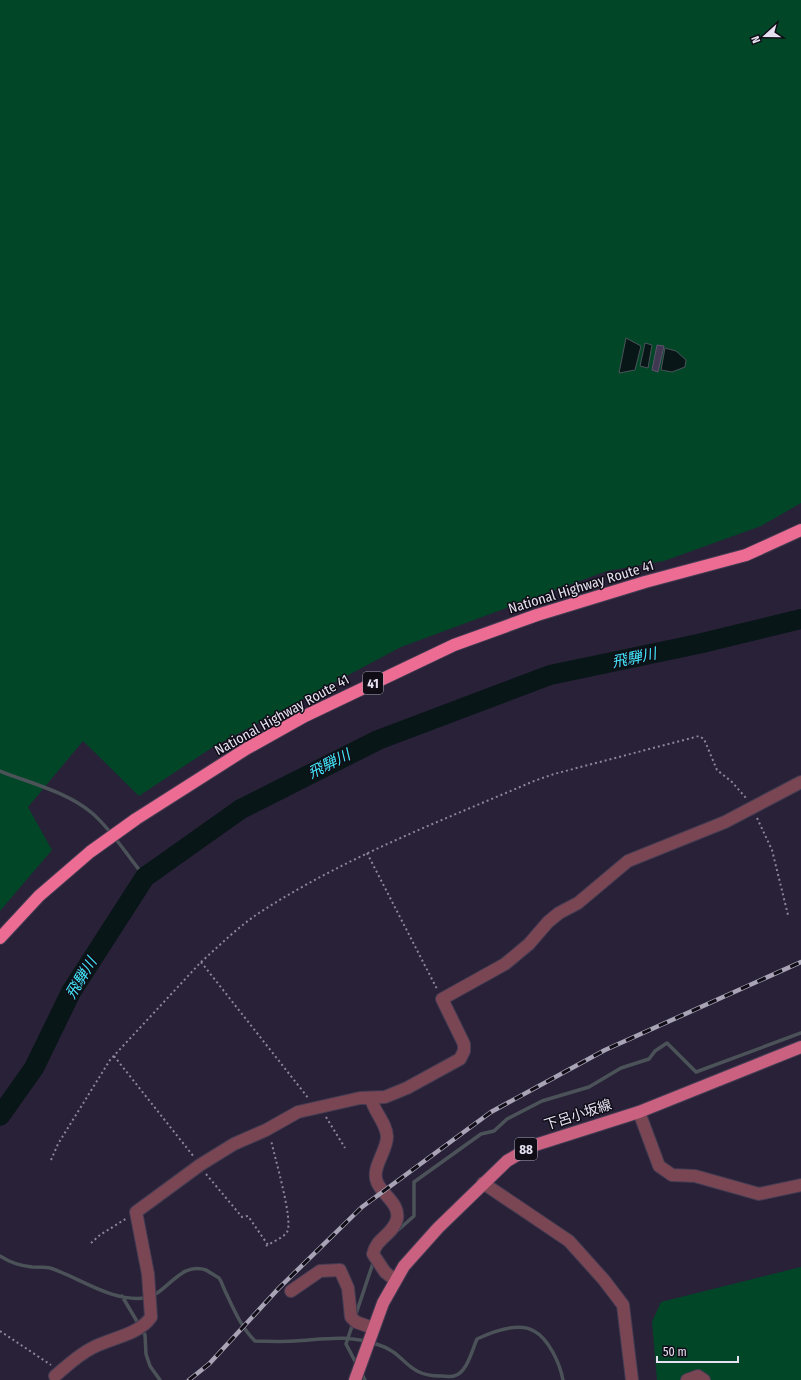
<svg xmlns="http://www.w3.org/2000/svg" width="801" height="1380" font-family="'Fira Sans Condensed','Noto Sans JP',sans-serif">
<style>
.green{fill:#024628}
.water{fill:#081618;stroke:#4b5359}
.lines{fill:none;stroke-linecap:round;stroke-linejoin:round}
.stream{stroke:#4b5359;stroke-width:3.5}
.river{stroke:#081618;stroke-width:20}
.building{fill:#403850;stroke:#5b526d}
.minor-casing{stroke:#433c52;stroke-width:14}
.major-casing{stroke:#433c52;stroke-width:14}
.highway-casing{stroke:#433c52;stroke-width:14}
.path{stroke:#8c8699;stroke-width:2;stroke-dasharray:2 3;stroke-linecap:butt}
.minor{stroke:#7a4654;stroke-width:12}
.major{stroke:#cb6181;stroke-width:12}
.highway{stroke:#ec6c93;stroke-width:12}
.rail-casing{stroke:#a9a3b6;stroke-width:4.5}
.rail{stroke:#100d17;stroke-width:3;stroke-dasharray:9;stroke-linecap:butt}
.labels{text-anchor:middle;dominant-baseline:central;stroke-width:3;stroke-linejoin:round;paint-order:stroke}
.shield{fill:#100d17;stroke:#a6a1b0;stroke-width:1}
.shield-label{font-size:13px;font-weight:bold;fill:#e6e1f1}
.street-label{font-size:14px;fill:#e6e1f1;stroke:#100d17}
.water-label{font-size:15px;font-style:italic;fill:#43e7fb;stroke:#100d17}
</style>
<rect width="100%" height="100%" fill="#292138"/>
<path class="green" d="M0 0H801V503L761 526 664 561 607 571 401 647 213 747 139 796 83 741 28 807 52 850 0 911Z
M801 1267V1380H657L652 1322 661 1302Z"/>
<path class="water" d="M626 338 641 346 635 370 619 373Z
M645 343 652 345 648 368 640 366Z
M665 348 676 351 686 360 685 367 672 372 661 370Z"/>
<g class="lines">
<path class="stream" d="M0 771C30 783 67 792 92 813 112 830 128 857 145 877
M397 1231 414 1216V1182L481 1134 494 1131 507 1119 542 1101 589 1087 621 1068 649 1059 655 1051 667 1043 696 1072 801 1033
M0 1256C9 1262 21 1266 32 1267 38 1267 44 1267 50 1268 81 1278 111 1302 145 1298 168 1294 179 1261 206 1270 209 1272 216 1276 219 1278 222 1282 224 1290 227 1295 235 1312 242 1328 255 1341 268 1341 282 1342 295 1341 326 1339 347 1334 379 1345 406 1353 406 1377 442 1376 445 1376 451 1377 454 1376 467 1373 472 1350 477 1339 492 1332 518 1322 534 1331 549 1339 560 1364 563 1380
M122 1296 145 1335 146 1354 150 1366 160 1380
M355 1317 374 1260
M353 1323 346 1344 357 1365
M361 1372 365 1380"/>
<path class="river" d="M0 1116 34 1068 71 992 145 877 241 809 378 740 550 675 698 644 801 619"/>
</g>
<path class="building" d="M657 345 664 346 658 372 652 370Z"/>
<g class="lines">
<defs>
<path id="minor" d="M371 1098C373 1111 387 1123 387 1137 387 1151 371 1168 377 1182 382 1195 400 1203 397 1219 393 1235 376 1238 373 1254L385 1272 395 1280
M639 1112 659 1166 672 1175 695 1176 759 1194 801 1185
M483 1183 569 1241 604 1280 623 1305 632 1380
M291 1291 320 1271 340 1270 348 1288 351 1317 356 1322 373 1328
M55 1376C67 1366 78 1355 92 1348 110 1338 139 1335 151 1317L148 1274 136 1212 200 1165 234 1144 266 1130 298 1112 360 1098 385 1097 407 1088 460 1059 464 1051V1044L442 999 505 964 529 944 548 922 559 913 578 903 628 861 725 822 801 782
M687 1380 698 1376 704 1380"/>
<path id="major" d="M355 1380 383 1303 404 1266 438 1228 507 1161 532 1146 639 1112 801 1047"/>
<path id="highway" d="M0 938 39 896 90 852 136 819 246 749 305 716 454 645 537 615 645 582 746 555 801 530"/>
</defs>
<use href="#minor" class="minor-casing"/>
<use href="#major" class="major-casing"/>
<use href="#highway" class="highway-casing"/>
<path class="path" d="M757 818 772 850 788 915
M367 853 437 989
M201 962C220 945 238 927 259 913 345 857 441 821 534 781L554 774 699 736 704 739 717 770 732 782 746 798
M114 1056 194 1157
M326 1117 345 1148
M51 1160 58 1144 110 1060 201 962 309 1099
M206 1174 242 1217 248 1216 268 1245
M91 1243 100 1235 127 1218
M266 1246C272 1242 283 1238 287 1232 294 1222 274 1155 271 1140
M0 1331 51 1365"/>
<use href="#minor" class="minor"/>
<use href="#major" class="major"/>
<use href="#highway" class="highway"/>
<defs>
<path id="rail" d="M189 1380 209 1364 279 1288 362 1207 491 1112 605 1050 801 962"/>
</defs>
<use href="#rail" class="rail-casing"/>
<use href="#rail" class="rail"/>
</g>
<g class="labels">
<g class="shield">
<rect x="363" y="672" width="20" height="22" rx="3"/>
<rect x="515" y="1138" width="22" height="22" rx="3"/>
</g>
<g class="shield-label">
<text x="373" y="683">41</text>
<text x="526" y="1149">88</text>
</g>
<g class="street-label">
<text transform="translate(581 587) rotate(-17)">National Highway Route 41</text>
<text transform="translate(282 715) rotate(-29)">National Highway Route 41</text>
<text transform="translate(578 1115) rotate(-18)">下呂小坂線</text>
</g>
<g class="water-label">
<text transform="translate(634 658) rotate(-12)">飛騨川</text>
<text transform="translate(329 764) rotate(-27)">飛騨川</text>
<text transform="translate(81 978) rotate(-59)">飛騨川</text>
</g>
</g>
<g transform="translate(765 36) rotate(249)" stroke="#100d17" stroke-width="3" paint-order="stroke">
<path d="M0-3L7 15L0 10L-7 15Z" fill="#e6e1f1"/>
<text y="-6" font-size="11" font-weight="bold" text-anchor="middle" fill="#e6e1f1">N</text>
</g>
<path d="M657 1356v6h81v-6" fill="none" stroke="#e6e1f1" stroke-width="2"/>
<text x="663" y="1356" font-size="12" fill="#e6e1f1" stroke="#100d17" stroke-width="3" paint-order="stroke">50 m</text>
</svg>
